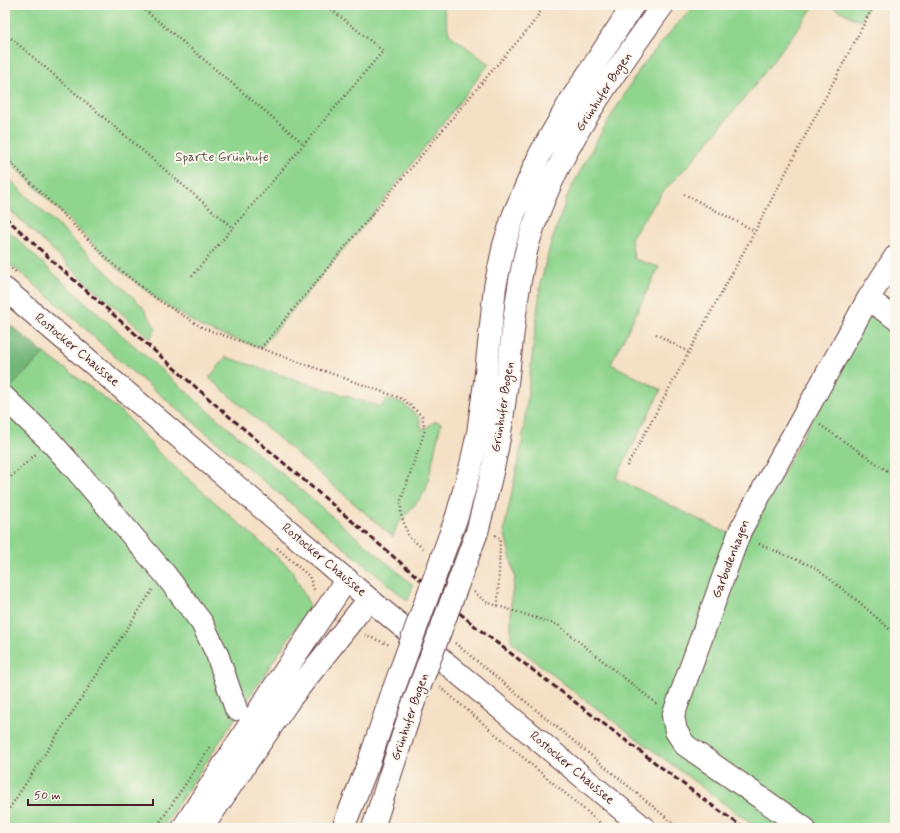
<svg xmlns="http://www.w3.org/2000/svg" width="900" height="833" font-family="Mynerve,sans-serif">
<style>
.green{fill:#8fd58e;stroke:#6c7a5c}
.forest{fill:#73b679;stroke:#5e6a52}
.lines{fill:none;stroke-linecap:round;stroke-linejoin:round}
.minor-casing{stroke:#643c42;stroke-width:24}
.major-casing{stroke:#643c42;stroke-width:24}
.path{stroke:#643c42;stroke-width:2.5;stroke-dasharray:1 3;stroke-linecap:butt}
.minor{stroke:#fff;stroke-width:22}
.major{stroke:#fff;stroke-width:22}
.rail{stroke:#4a1f2b;stroke-width:3;stroke-dasharray:6 3;stroke-linecap:butt}
.major-bridge-casing{stroke:#643c42;stroke-width:24;stroke-linecap:butt}
.major-bridge{stroke:#fff;stroke-width:22}
.labels{text-anchor:middle;dominant-baseline:central;stroke-width:4;stroke-linejoin:round;paint-order:stroke}
.street-label{font-size:13px;fill:#4a1f2b;stroke:#fbf7ec}
.park-label{font-size:13px;fill:#5f5649;stroke:#fbf7ec}
</style>
<rect width="100%" height="100%" fill="#fbf7ec"/>
<filter id="ink" filterUnits="userSpaceOnUse"><feTurbulence type="fractalNoise" baseFrequency=".025" numOctaves="2"/><feDisplacementMap in="SourceGraphic" scale="8" xChannelSelector="R" yChannelSelector="G"/><feConvolveMatrix kernelMatrix="1 2 1 2 8 2 1 2 1" color-interpolation-filters="sRGB"/></filter>
<filter id="wash" filterUnits="userSpaceOnUse"><feTurbulence type="fractalNoise" baseFrequency=".012" numOctaves="4" result="noise"/><feDisplacementMap in="SourceGraphic" scale="16" xChannelSelector="R" yChannelSelector="G"/><feGaussianBlur stdDeviation="0.9" result="paint"/><feColorMatrix in="noise" values="0 0 0 0 0 0 0 0 0 0 0 0 0 0 0 0 0 1.4 0 .05"/><feComposite in="paint" operator="in"/></filter>
<g filter="url(#wash)">
<rect width="100%" height="100%" fill="#f4e0c4"/>
<path class="green" d="M5 5H443L449 34 489 64 373 214 261 348 203 328 158 300 115 266 5 157Z
M696 5H815L752 89 692 161 662 193 631 238 634 259 659 267 611 364 661 390 616 478 716 528 746 540 871 311 895 328V828H757L580 696 511 642V599L515 577 504 530 522 443 541 281 550 246 569 192 598 138 641 67 677 24Z
M828 5H866L868 6 860 21Z
M5 175 142 306 156 329 150 338 86 282 5 205Z
M5 228C136 352 275 468 413 585L408 601 122 363 66 311 5 260Z
M44 353 99 394 126 416 159 453 292 570 310 606 162 828H5V393Z
M226 357 380 407 388 399 401 402 419 417 422 430 436 421 441 423 426 490 418 501 397 525 393 537 209 378Z"/>
<path class="forest" d="M5 321 44 353 5 393Z"/>
</g>
<g filter="url(#ink)">
<g class="lines">
<defs>
<path id="minor" d="M868 299 895 318
M5 398 50 441 77 471 164 573 202 623 217 654 236 709
M804 828 685 745 676 731 673 716 740 531 868 299 895 257"/>
<path id="major" d="M5 289 369 599 644 828
M457 516 470 469 478 433 485 382 495 287 504 245 514 214 540 154 571 100 633 5
M477 532C488 490 499 448 504 405 512 352 514 296 528 244 553 157 610 78 663 5
M183 828 270 693 347 579
M202 828 290 699 369 599
M343 828 369 762 393 691
M373 828 412 707"/>
</defs>
<use href="#minor" class="minor-casing"/>
<use href="#major" class="major-casing"/>
<path class="path" d="M139 5 304 144
M5 9 9 5
M5 33 233 228
M5 157 115 266 158 300 203 328 403 399 422 416 425 430 401 500V515L409 537 425 550
M684 194 755 231
M5 264 16 272
M192 276 383 51 326 5
M656 334 688 352
M261 348 490 73 530 27 545 5
M820 425 895 476
M627 466 755 231 874 5
M5 482 36 454
M495 535 500 539 498 606
M759 544 814 567 858 601 895 634
M277 548 309 576 315 592
M474 592 486 602 558 625 657 704
M365 635 390 645
M455 643 679 828
M440 687 606 828
M5 815 153 589
M156 828 210 747"/>
<use href="#minor" class="minor"/>
<use href="#major" class="major"/>
<path class="rail" d="M5 217 57 265 224 412 476 627 703 799 744 828"/>
<defs>
<path id="major-bridge" d="M393 691 457 516
M412 707 477 532"/>
</defs>
<use href="#major-bridge" class="major-bridge-casing"/>
<use href="#major-bridge" class="major-bridge"/>
</g>
</g>
<g class="labels">
<g class="street-label">
<text transform="translate(604 92) rotate(-57)">Grünhufer Bogen</text>
<text transform="translate(77 350) rotate(40)">Rostocker Chaussee</text>
<text transform="translate(503 407) rotate(-81)">Grünhufer Bogen</text>
<text transform="translate(731 559) rotate(-69)">Garbodenhagen</text>
<text transform="translate(324 560) rotate(40)">Rostocker Chaussee</text>
<text transform="translate(410 717) rotate(-71)">Grünhufer Bogen</text>
<text transform="translate(572 768) rotate(40)">Rostocker Chaussee</text>
</g>
<g class="park-label">
<text x="222" y="157">Sparte Grünhufe</text>
</g>
</g>
<rect width="900" height="833" fill="none" stroke="#fbf7ec" stroke-width="20"/>
<path d="M28 799v6h125v-6" fill="none" stroke="#4a1f2b" stroke-width="2"/>
<text x="34" y="799" font-size="12" fill="#4a1f2b" stroke="#fbf7ec" stroke-width="3" paint-order="stroke">50 m</text>
</svg>
